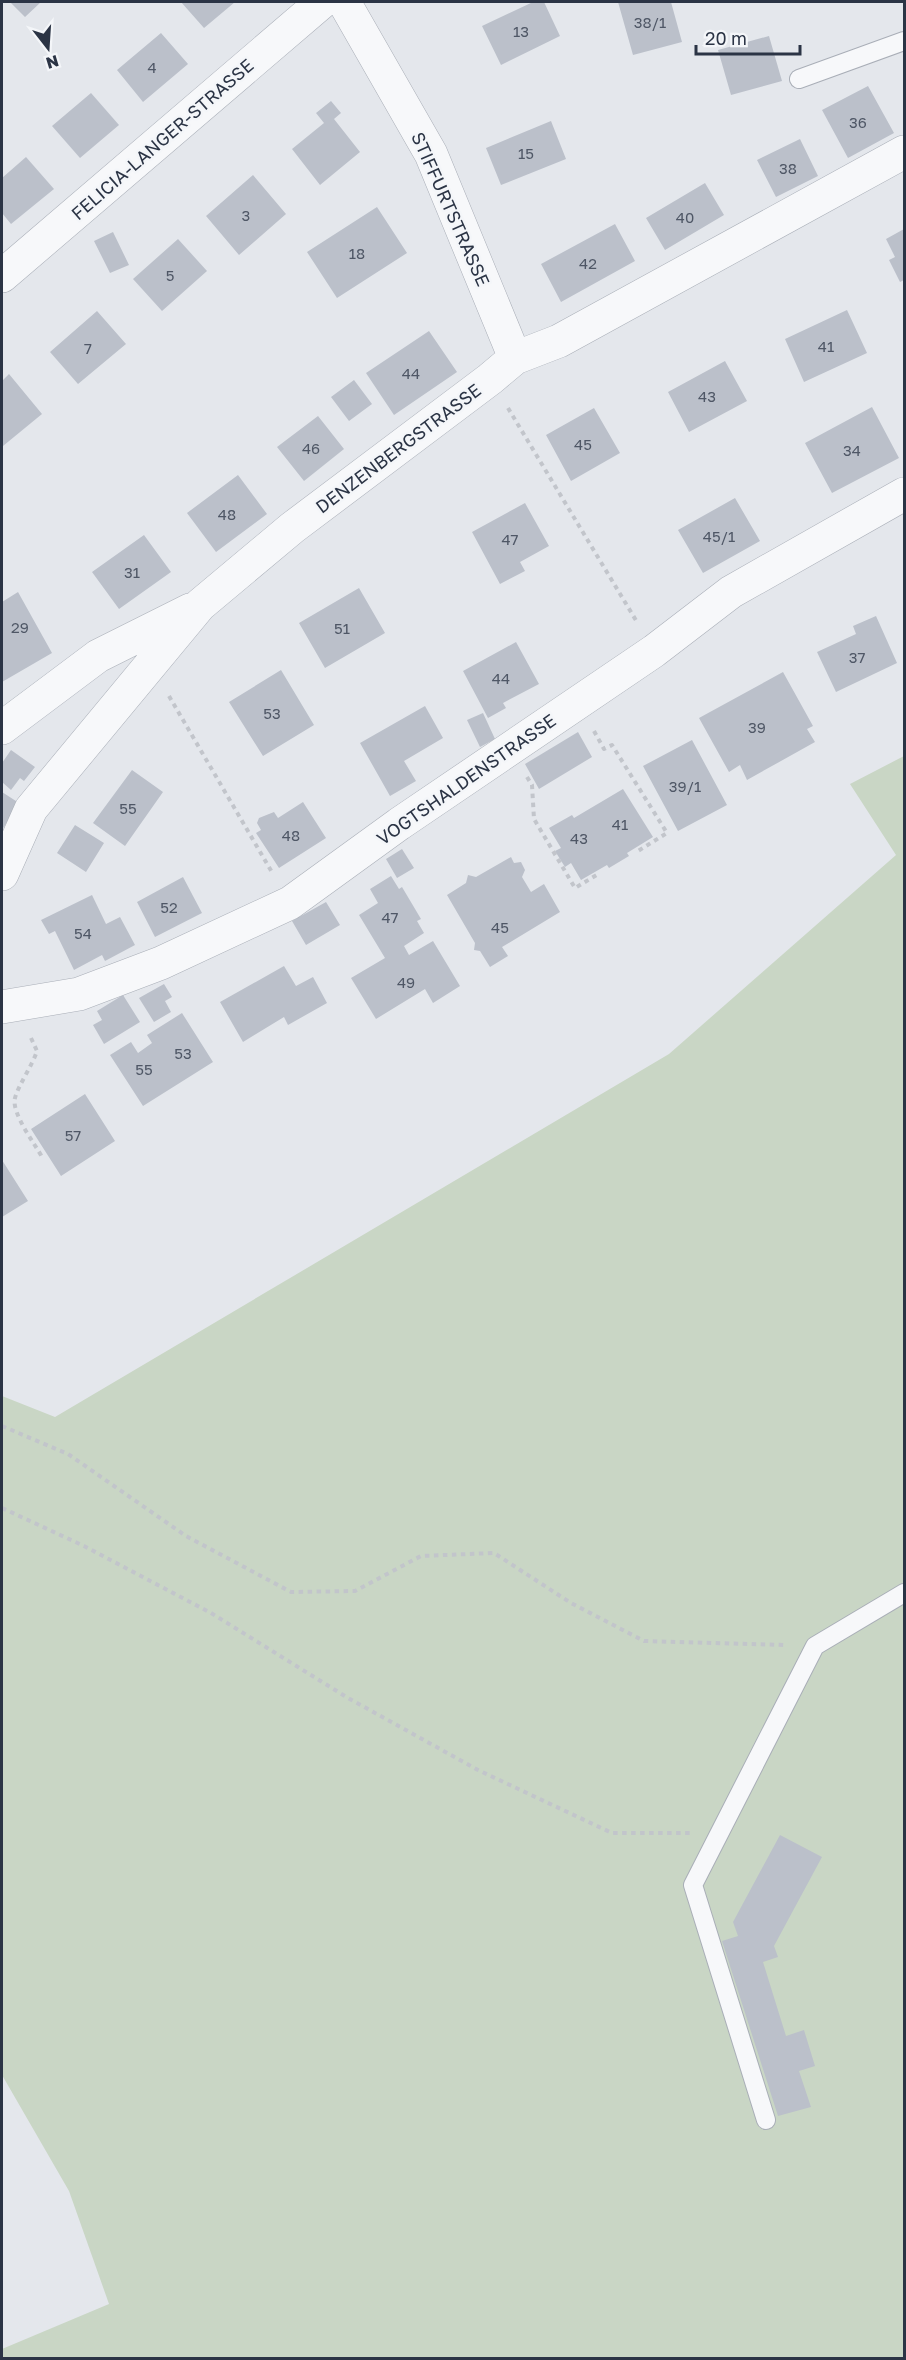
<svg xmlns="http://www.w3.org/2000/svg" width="906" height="2360" font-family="'Golos Text',sans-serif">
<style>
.green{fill:#c9d6c5}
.building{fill:#bbc0ca}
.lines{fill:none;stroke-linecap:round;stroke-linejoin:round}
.service-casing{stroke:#a9aeb7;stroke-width:20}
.minor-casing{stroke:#a9aeb7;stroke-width:34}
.path{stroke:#c2c5cb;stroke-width:4;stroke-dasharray:4.5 4.5;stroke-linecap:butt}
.service{stroke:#f7f8fa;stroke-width:18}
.minor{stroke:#f7f8fa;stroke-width:33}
.labels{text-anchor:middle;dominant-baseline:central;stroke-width:5;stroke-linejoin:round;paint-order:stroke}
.number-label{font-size:15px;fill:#4f5766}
.street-label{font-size:18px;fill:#2b3445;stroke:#f4f6f9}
</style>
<rect width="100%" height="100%" fill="#e4e7ec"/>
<path class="green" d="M904 756V2358H2V2349L109 2304 69 2191 2 2075V1396L55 1417 669 1054 896 855 850 784Z"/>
<path class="building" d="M10 2H41L25 17Z
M181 2H235L204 28Z
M533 2H544L560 36 501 65 482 26Z
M618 2H671L682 42 633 55Z
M161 33 188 64 143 102 117 70Z
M769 36 782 81 731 95 718 50Z
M868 86 894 133 848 158 822 110Z
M91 93 119 125 80 158 52 126Z
M331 101 341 113 334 119 360 152 320 185 292 149 324 123 316 113Z
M551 121 566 159 501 185 486 148Z
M800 139 818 176 776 197 757 160Z
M26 157 54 189 11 224 2 213V178Z
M253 175 286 214 239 255 206 216Z
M705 183 724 215 665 250 646 218Z
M377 207 407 253 337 298 307 252Z
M615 224 635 261 561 302 541 264Z
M904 229V280L900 282 889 260 895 257 886 239Z
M113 232 129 265 110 273 94 241Z
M178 239 207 271 162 311 133 279Z
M847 310 867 353 804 382 785 339Z
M97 311 126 344 78 384 50 352Z
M429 331 457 372 394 415 366 373Z
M725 361 747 401 689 432 668 392Z
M9 374 42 414 3 446 2 381Z
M354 380 372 404 349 421 331 397Z
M872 407 899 458 832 493 805 443Z
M594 408 620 453 571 481 546 435Z
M318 416 344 449 304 481 277 447Z
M238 475 267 514 216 552 187 513Z
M735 498 760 541 703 573 678 530Z
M525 503 549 546 520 562 525 571 500 584 472 532Z
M144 535 171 572 119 609 92 572Z
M359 588 385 633 325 668 299 623Z
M18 592 52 653 2 682V602Z
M876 616 897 663 836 692 817 652 856 634 853 626Z
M516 642 539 684 503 703 506 708 488 718 463 671Z
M281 670 314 725 263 756 229 702Z
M783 672 813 726 807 729 815 742 747 780 740 765 729 772 699 718Z
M425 706 443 738 404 761 416 781 390 796 360 743Z
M483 713 495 739 480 747 467 720Z
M578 732 592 757 539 789 525 764Z
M692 740 727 805 678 831 643 766Z
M11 750 35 767 24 781 20 778 11 790 2 782V763Z
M132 770 163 792 125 846 93 823Z
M623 789 653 837 627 853 629 856 609 868 607 865 581 880 571 863 565 867 555 851 561 848 549 828 572 815 574 818Z
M2 792 19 803 2 830Z
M303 802 326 838 279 868 256 833 261 830 257 823 259 818 274 812 278 818Z
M75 825 104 843 86 872 57 853Z
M402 849 414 868 397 878 386 859Z
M511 857 514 863 521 862 525 870 522 877 531 892 544 884 560 912 502 947 508 956 490 967 480 951 474 950 475 943 447 895 466 883 468 875 476 877Z
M391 876 399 889 402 887 421 919 417 921 424 933 404 946 409 955 433 941 460 986 433 1003 425 989 376 1019 351 978 385 958 359 915 378 903 370 889Z
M183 877 202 913 155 937 137 902Z
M92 895 106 924 120 917 135 945 105 961 102 955 74 970 55 931 49 934 41 920Z
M326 902 340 925 306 945 292 921Z
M284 966 296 986 313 977 327 1003 288 1025 284 1017 243 1042 220 1002Z
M164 984 172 997 165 1001 171 1012 154 1022 139 998Z
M123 995 140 1022 104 1044 93 1025 102 1020 97 1011Z
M182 1013 213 1062 143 1106 110 1055 131 1042 138 1053 152 1043 147 1035Z
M85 1094 115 1141 61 1176 31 1129Z
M2 1160 28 1201 2 1217Z
M780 1835 822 1857 774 1946 778 1957 763 1962 786 2036 804 2030 815 2066 799 2071 811 2107 778 2116 722 1941 738 1936 733 1922Z"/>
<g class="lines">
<defs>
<path id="service" d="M799 79 904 41
M766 2120 693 1885 815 1646 904 1593"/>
<path id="minor" d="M344 2 431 154 515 358
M2 276 322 2
M2 728 98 656 190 610
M2 874 31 809 200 605 292 528 490 379 515 358 559 341 904 152
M2 1007 79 994 161 963 290 903 399 824 654 651 731 592 904 494"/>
</defs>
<use href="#service" class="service-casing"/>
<use href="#minor" class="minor-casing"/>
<path class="path" d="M508 408 637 622
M169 696 273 874
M594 731 604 749 612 745 667 833 638 851
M527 777 532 785 534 819 575 888 600 873
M31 1038 37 1051C32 1066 18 1086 15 1098 11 1113 35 1144 42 1157
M2 1426 68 1454 186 1536 291 1592 355 1591 421 1556 494 1553 571 1603 644 1641 784 1645
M2 1508 84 1546 211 1613 348 1698 478 1770 612 1833H690"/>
<use href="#service" class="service"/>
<use href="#minor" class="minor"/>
</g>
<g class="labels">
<g class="number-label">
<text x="650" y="22">38/1</text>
<text x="521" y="31">13</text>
<text x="152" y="67">4</text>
<text x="858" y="122">36</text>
<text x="526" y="153">15</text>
<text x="788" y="168">38</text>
<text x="246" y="215">3</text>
<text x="685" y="217">40</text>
<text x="357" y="253">18</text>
<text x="588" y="263">42</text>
<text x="170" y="275">5</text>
<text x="826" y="346">41</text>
<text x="88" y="348">7</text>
<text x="411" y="373">44</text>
<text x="707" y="396">43</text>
<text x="583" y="444">45</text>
<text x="311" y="448">46</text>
<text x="852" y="450">34</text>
<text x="227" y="514">48</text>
<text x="719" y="536">45/1</text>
<text x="510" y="539">47</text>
<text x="132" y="572">31</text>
<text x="20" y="627">29</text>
<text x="342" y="628">51</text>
<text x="857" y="657">37</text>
<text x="501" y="678">44</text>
<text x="272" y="713">53</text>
<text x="757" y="727">39</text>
<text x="685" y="786">39/1</text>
<text x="128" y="808">55</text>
<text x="620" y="824">41</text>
<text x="291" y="835">48</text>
<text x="579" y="838">43</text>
<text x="169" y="907">52</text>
<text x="390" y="917">47</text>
<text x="500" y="927">45</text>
<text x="83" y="933">54</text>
<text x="406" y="982">49</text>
<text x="183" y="1053">53</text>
<text x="144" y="1069">55</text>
<text x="73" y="1135">57</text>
</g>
<g class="street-label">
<text transform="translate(162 139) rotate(-41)">FELICIA-LANGER-STRASSE</text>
<text transform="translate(451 209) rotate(66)">STIFFURTSTRASSE</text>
<text transform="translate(398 448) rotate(-37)">DENZENBERGSTRASSE</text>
<text transform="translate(466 779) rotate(-35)">VOGTSHALDENSTRASSE</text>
</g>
</g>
<rect width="906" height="2360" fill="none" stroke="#2b3445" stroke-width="6"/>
<g transform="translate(48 48) rotate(163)" stroke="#f4f6f9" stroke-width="4.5" paint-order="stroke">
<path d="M0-4.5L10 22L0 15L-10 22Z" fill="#2b3445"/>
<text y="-9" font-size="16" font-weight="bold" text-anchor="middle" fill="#2b3445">N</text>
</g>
<path d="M696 45v9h104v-9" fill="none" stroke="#2b3445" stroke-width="3"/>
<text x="705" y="45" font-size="18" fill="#2b3445" stroke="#f4f6f9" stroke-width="4.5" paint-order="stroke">20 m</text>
</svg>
